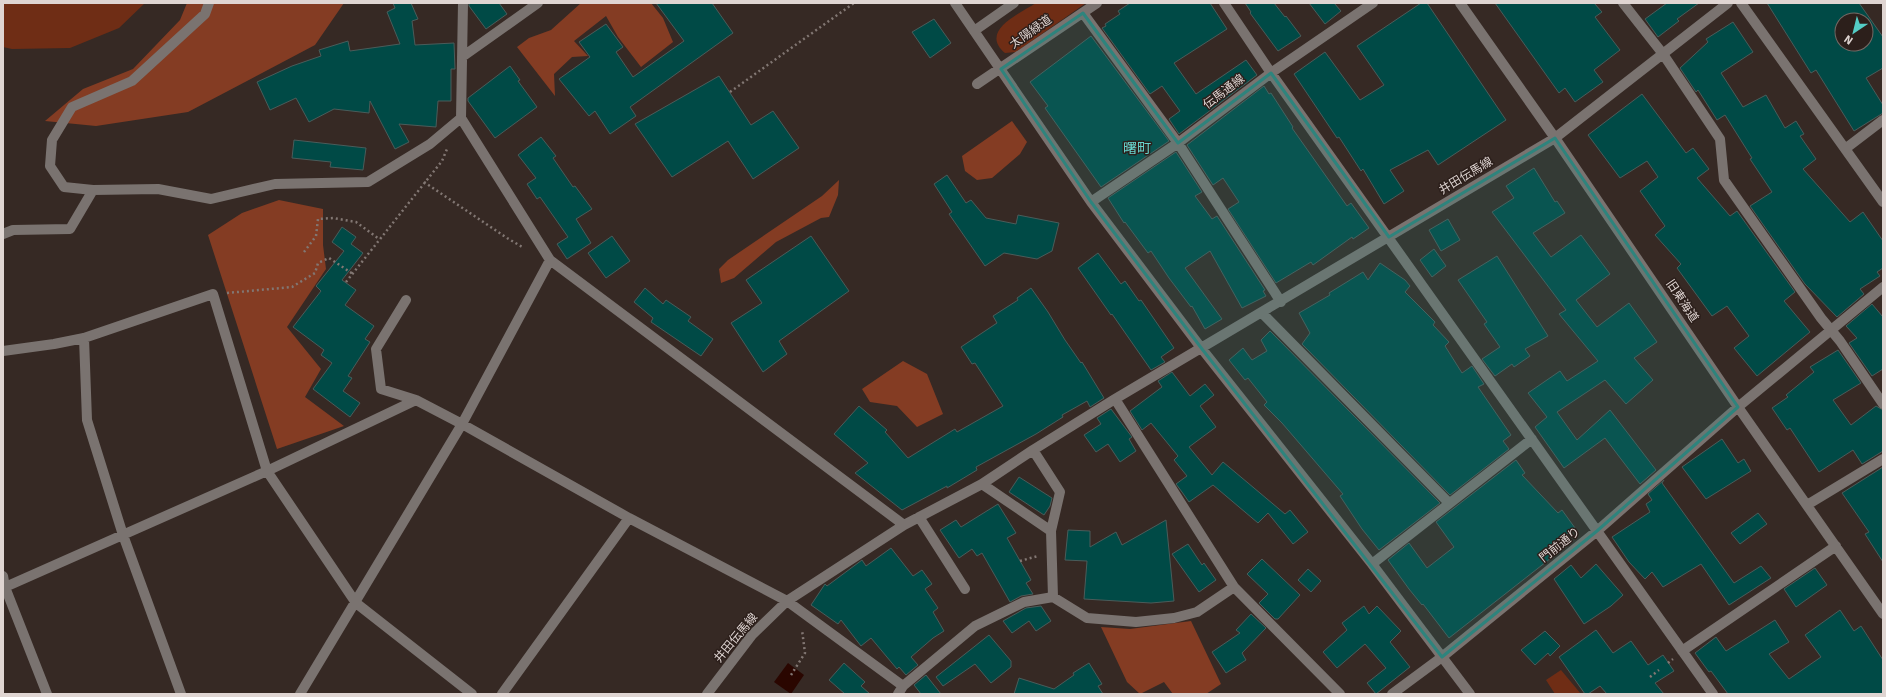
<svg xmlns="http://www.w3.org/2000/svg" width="1886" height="697" font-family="Signika,'Noto Sans JP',sans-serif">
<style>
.green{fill:#6f2d15}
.forest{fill:#843c23}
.water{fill:#2a0600}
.building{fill:#004a46;stroke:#4a5c5a;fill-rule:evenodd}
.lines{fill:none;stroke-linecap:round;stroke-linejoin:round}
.path{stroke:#827773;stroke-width:2.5;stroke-dasharray:2 3;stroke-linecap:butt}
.minor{stroke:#7a7370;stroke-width:10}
.marked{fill:#2e847d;fill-opacity:0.2;stroke:#2e847d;stroke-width:3;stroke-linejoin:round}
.labels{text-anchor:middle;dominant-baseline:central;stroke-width:3;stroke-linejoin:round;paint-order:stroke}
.street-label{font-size:12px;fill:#dfd5d2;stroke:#2c1f1b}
.quarter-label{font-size:14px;fill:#67d3cc;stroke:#2c1f1b}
</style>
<rect width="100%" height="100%" fill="#362924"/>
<path class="green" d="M3 3H145L119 28 70 48 12 49 3 47Z
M1036 3H1086L1016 52 1005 53C979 31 1019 14 1036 3Z
M1561 670 1581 694H1555L1546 680Z"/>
<path class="forest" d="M187 3H344L315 45 188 112 96 126 45 121 83 89 133 69 180 20Z
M581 3H651L663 18 673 42 641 67 618 37 606 16 574 41 588 56 572 57 554 74 555 96 517 47 529 38 551 30Z
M1012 121 1027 142 1020 154 992 178 977 180 965 171 962 156Z
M839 180 838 195 829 217 821 218 776 242 734 278 721 283 719 269 728 260 822 196Z
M279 200 323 209V245L326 269 287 327 321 369 305 397 344 426 277 449 208 235 242 213Z
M903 361 927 374 943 414 917 427 897 406 870 402 862 389Z
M1191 621 1221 684 1206 694H1173L1164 682 1140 694 1127 682 1101 627 1130 629Z"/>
<path class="water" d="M788 663 804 675 791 694 774 682Z"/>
<path class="building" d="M393 3H411L418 19 412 21 415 45 454 43 455 69H451V101H438L436 127 399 124 409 142 395 149 370 101 369 113 334 109 309 122 296 98 270 110 257 82 292 66 321 56 319 50 348 41 350 51 400 44 387 12 395 8Z
M469 3H499L507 14 486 29 469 6Z
M656 3H712L733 33 630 107 636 116 610 134 595 111 589 116 559 79 590 57 579 42 606 24 623 47 616 52 633 77 684 41Z
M1130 3H1210L1227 29 1174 63 1196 94 1246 60 1257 75 1179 134 1169 119 1180 111 1162 86 1150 94 1102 28 1106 26 1105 24 1120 14 1118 11Z
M1245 3H1274L1285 17 1286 16 1301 36 1278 51 1250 13 1251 12Z
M1309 3H1334L1341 11 1325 24Z
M1421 3H1427L1506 120 1438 165 1428 150 1390 170 1404 191 1384 204 1363 169 1361 171 1339 137 1337 138 1294 74 1325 52 1360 100 1384 85 1357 46Z
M1495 3H1594L1602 12 1595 17 1620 50 1594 70 1603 82 1575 102 1565 88 1559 93Z
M1667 3H1699L1677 19 1679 21 1658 37 1645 19Z
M1767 3H1859L1883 37V68L1866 78 1883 105V113L1854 131 1816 70 1811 73ZM1842 20H1866V44H1842Z
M934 19 951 43 930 58 912 32Z
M1733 22 1753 52 1721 73 1743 107 1766 95 1785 128 1796 121 1804 134 1800 136 1816 159 1803 169 1850 222 1863 212 1883 241V268L1877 272 1880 276 1860 289 1864 294 1837 317 1805 284 1750 206 1772 192 1750 159 1752 158 1725 115 1717 120 1698 90 1696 92 1680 68 1708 42 1706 39Z
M1091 36 1169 141 1101 187 1045 108 1048 106 1030 82Z
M510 66 520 80 518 81 537 107 495 138 468 101V98Z
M719 76 751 125 773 111 799 148 753 179 728 141 672 177 635 124Z
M1264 86 1269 94 1271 93 1293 127 1292 128 1347 206 1351 203 1369 228 1353 239 1352 237 1313 265 1311 262 1276 283 1228 209 1239 202 1223 178 1213 185 1187 145Z
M1642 94 1686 153 1693 148 1709 169 1697 178 1730 216 1737 211 1795 292 1784 301 1810 332 1757 376 1734 348 1749 336 1727 306 1712 316 1677 268 1681 264 1655 235 1665 226 1640 191 1658 177 1647 161 1620 178 1588 135Z
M541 137 556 156 553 158 573 187 575 186 592 209 576 219 591 243 567 259 557 244 568 237 540 197 537 199 527 184 536 178 518 155Z
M294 140 366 148 363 170 330 167 331 162 292 158Z
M1176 152 1202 192 1195 196 1212 219 1217 216 1265 290 1263 291 1266 296 1242 308 1210 251 1185 268 1222 319 1205 329 1192 306 1191 307 1169 278 1151 251 1148 253 1125 222 1124 223 1108 198Z
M1534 168 1555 202 1557 201 1565 213 1533 233 1551 257 1581 235 1610 274 1576 300 1597 327 1629 303 1657 342 1634 358 1653 380 1626 404 1605 380 1557 412 1577 440 1610 410 1656 470 1640 484 1605 438 1564 468 1535 427 1547 417 1528 393 1560 371 1567 381 1598 361 1559 314 1566 310 1492 212 1514 198 1506 186Z
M947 175 966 203 971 200 986 218 1016 224 1018 215 1059 223 1052 251 1037 259 1004 253 985 266 949 214 952 212 934 184Z
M1448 219 1460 240 1441 251 1429 230Z
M342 227 356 237 351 244 363 253 342 280 356 290 345 305 374 326 365 339 370 342 348 376 352 378 343 391 360 403 350 417 313 389 332 363 321 355 324 350 293 327 321 291 316 286 344 251 332 242Z
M612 236 630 261 606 278 588 253Z
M811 236 849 291 779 341 787 354 763 372 731 323 762 303 746 280Z
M1434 249 1446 266 1432 277 1420 260Z
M1098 253 1121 284 1125 281 1139 301 1141 300 1174 348 1161 357 1165 362 1151 370 1112 314 1111 315 1078 268Z
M1497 256 1548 336 1525 349 1530 356 1514 367 1512 364 1495 376 1482 359 1500 347 1484 324 1487 322 1458 280Z
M1380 263 1405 280 1410 286 1405 292 1435 322 1433 325 1449 342 1445 346 1462 373 1472 366 1484 384 1478 387 1511 435 1503 441 1509 449 1450 495 1302 344 1310 333 1299 313 1330 295 1329 293 1363 272 1368 280Z
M645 288 663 304 666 300 691 317 688 321 713 339 701 356 651 322 653 318 634 302Z
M1031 288 1048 312 1065 340 1081 363 1082 362 1104 398 1090 407 1087 401 1062 415 1063 417 1036 434 976 467 977 470 947 488V486L902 510 855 473 868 463 834 434 859 406 887 430 885 432 908 458 955 429 957 432 1003 406 975 363 972 364 961 347 997 323 993 316 1018 300 1017 298Z
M1872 304 1883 317V369L1872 376 1849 343 1857 338 1846 326Z
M1270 331 1440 503 1379 550 1362 529 1340 496 1343 494 1282 423 1264 405 1267 402 1248 378 1245 380 1229 360 1243 348 1252 360 1267 351 1261 340Z
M1838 350 1861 383 1833 400 1851 425 1876 406 1883 410V451L1862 464 1853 450 1819 472 1790 428 1787 430 1772 408 1788 397 1786 395 1814 372 1810 367Z
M1172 372 1190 396 1205 384 1214 395 1200 406 1216 427 1189 447 1212 475 1223 462 1285 514 1290 510 1308 532 1293 544 1268 513 1258 523 1213 485 1189 502 1182 492 1176 484 1187 476 1174 460 1178 456 1151 423 1142 430 1130 411 1162 387 1158 381Z
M1111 409 1132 437 1129 439 1136 451 1120 462 1108 444 1096 452 1084 435 1101 424 1097 418Z
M1722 439 1738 463 1744 459 1751 471 1706 499 1682 467Z
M1516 460 1525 473 1522 475 1558 513 1562 510 1575 528 1545 550 1551 558 1449 638 1423 604 1422 605 1409 589 1388 560 1409 543 1427 568 1454 547 1436 522Z
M1883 467V562L1865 534 1869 532 1842 493Z
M1019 477 1052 498 1050 506 1044 515 1009 492Z
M1664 480 1662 483 1734 583 1761 566 1771 578 1729 605 1701 564 1663 587 1652 572 1645 579 1629 562 1612 537 1650 512 1646 504 1652 500 1648 494Z
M998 504 1016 533 1007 538 1031 580 1026 583 1033 594 1021 596 1010 602 982 553 977 556 972 549 959 558 940 530 956 520 961 527Z
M1758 513 1767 524 1740 544 1731 533Z
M1166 520 1174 601 1151 603 1084 599 1087 561 1065 560 1068 530 1090 531V547L1116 532 1122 545Z
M1188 544 1202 565 1204 563 1216 580 1199 592 1172 554Z
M891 548 913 576 922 570 932 584 925 589 938 608 933 612 944 631 933 638 911 657 918 665 906 675 899 667 897 669 871 638 861 646 841 620 838 624 811 605 825 584 827 586 862 560 866 566Z
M1262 559 1300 595 1278 619H1275L1259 603 1268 594 1247 574Z
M1596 564 1623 595 1611 606 1584 624 1554 579 1571 565 1581 578Z
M1815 568 1827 585 1796 607 1784 589Z
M1308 569 1321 581 1311 592 1298 580Z
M1041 606 1051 621 1036 631 1029 621 1012 633 1003 621 1026 608Z
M1364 606 1369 614 1377 606 1401 631 1390 642 1410 667 1376 694 1367 683 1386 668 1365 644 1337 668 1323 652 1347 630 1342 623Z
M1840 610 1854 631 1861 626 1883 660V694H1728L1711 671 1709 672 1695 653 1716 637 1726 651 1775 620 1789 642 1769 654 1789 679 1821 657 1805 635Z
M1251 614 1266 628 1242 653 1246 660 1226 673 1212 652 1240 633 1236 630Z
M1596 630 1613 653 1631 641 1648 665 1663 655 1674 671 1655 683 1664 694H1607L1600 686 1588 694H1585L1559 657Z
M1545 631 1560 646 1550 656 1548 653 1535 665 1521 650Z
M989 635 1011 661V667L991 683 975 664 943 686 936 677Z
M844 663 865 682 861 686 870 694H845L829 680Z
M1089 663 1102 684 1098 686 1103 694H1014L1019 678 1054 689 1074 675 1073 673Z
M926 675 941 694H921L914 685Z"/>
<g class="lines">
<path class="path" d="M730 92 854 3
M424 182 507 238 524 248
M304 252 316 236 318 219 333 218 356 222 379 239
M346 282 442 161 447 149
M227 293 292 287 315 273 318 263 329 258 353 274
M1020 561 1038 556
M1668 663 1673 659
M791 675 805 653 802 630
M1650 677 1659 670"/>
<path class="minor" d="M209 3 205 14 132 81 72 107 52 140 50 166 64 187 93 190 158 189 211 199 275 184 368 182 430 144 461 118
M463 3 461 118 550 260 904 525
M955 3 1091 202 1202 349 1372 564 1470 694
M1224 3 1271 73 1713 694
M1460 3 1555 138 1738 407 1883 614
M1623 3 1663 54 1720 139 1724 180 1821 318 1840 341 1883 404
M1741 3 1883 202
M1083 13 1178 143 1281 302
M974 31 1014 3
M462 57 538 3
M977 84 1097 3
M1845 149 1883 120
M1091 202 1178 143 1271 73 1373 3
M3 234 13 230 70 229 93 190
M406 300 376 349 381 389 416 400
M1262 313 1449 503
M84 338 87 420 123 535 181 694
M3 351 54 344 84 338 213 294 267 471 356 603 472 694
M1115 399 1234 587 1340 694
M1033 450 1060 492 1051 531 1053 597
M982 484 1051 531
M1807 505 1883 459
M919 517 965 589
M1372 564 1532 439
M3 576 5 587 47 694
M3 588 267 471 416 400 462 424 629 518 787 601 903 686
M1682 651 1836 546
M300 694 462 424 550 260
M502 694 629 518
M707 694 752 635 787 601 904 525 982 484 1033 450 1115 399 1555 138 1728 3
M898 694 903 686 975 626 1024 602 1053 597 1087 618 1136 622 1174 618 1197 612 1234 587
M1392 694 1442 657 1597 531 1738 407 1883 287"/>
</g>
<path class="marked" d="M1083 13 1178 143 1271 73 1389 237 1555 138 1738 407 1597 531 1442 657 1202 349 1091 202 1001 69Z"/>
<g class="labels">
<g class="street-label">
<text transform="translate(1031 32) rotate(-35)">太陽緑道</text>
<text transform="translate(1224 92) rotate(-37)">伝馬通線</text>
<text transform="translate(1466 176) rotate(-31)">井田伝馬線</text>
<text transform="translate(1682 301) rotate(56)">旧東海道</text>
<text transform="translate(1560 545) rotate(-39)">門前通り</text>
<text transform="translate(736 638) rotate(-50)">井田伝馬線</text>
</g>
<g class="quarter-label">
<text x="1137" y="148">曙町</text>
</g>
</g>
<rect width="1886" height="697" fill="none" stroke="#dfd5d2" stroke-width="8"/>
<g transform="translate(1854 32) rotate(215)"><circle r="19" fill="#2c1f1b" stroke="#746864"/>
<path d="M0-3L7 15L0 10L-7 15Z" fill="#54cdc6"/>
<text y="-6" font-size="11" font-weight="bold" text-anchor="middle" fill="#dfd5d2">N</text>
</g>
</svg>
